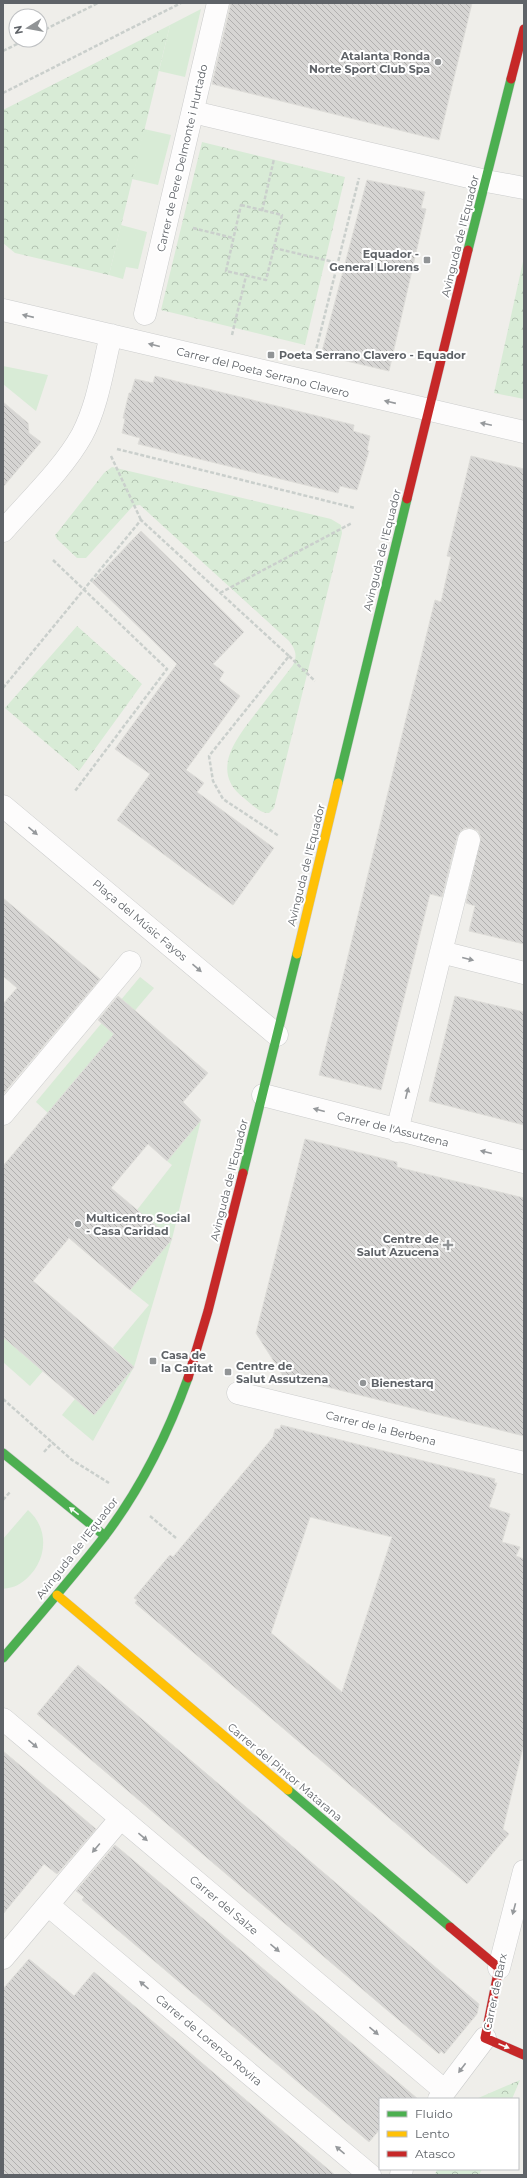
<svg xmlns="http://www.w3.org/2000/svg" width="527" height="2178" font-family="Montserrat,sans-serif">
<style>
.green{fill:#d8ebd6}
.park{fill:url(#park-crowns)}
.building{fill:url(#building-back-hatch);stroke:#deddd9;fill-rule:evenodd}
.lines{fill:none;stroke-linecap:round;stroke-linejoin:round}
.street-casing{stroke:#cbcccc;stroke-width:23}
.fast-casing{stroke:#cacacb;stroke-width:10}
.slow-casing{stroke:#cacacb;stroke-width:10}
.jam-casing{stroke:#cacacb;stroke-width:10}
.path{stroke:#cacfcc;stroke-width:2.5;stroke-dasharray:4 2;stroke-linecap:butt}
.street{stroke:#fdfcfc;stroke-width:22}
.fast{stroke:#4caf50;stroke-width:9}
.slow{stroke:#ffc107;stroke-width:9}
.jam{stroke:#c62828;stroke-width:9}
.oneway{fill:#96999c}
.oneway2{fill:#f6fbf6}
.poi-dot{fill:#919496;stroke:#fff;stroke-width:1.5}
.labels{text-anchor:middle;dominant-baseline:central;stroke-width:4;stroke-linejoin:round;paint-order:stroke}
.poi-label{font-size:11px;font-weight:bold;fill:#5f6368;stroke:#fff;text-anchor:start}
.street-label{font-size:11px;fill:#5f6368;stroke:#fff}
</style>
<defs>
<pattern id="park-crowns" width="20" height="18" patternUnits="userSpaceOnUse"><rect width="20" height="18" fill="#d8ebd6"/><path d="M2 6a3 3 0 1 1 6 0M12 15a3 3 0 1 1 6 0" fill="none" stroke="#b2c2b1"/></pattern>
<pattern id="building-back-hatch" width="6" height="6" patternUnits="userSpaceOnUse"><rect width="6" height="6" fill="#d6d5d3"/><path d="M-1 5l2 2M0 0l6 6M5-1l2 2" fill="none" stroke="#b1b0af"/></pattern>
</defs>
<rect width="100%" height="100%" fill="#efeeea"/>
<path class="green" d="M201 9 185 77 159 71 170 25Z
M144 129 171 135 158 185 132 179Z
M121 225 147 232 138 269 126 267 123 279 109 275Z
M3 366 48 375 36 411 3 384Z
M140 977 154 988 48 1113 36 1102Z
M201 1120 172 1239 134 1367 93 1441 62 1415 75 1399 94 1414 134 1367 113 1348 149 1305 130 1290 172 1239 137 1210 172 1165 167 1161Z
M3 1337 43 1371 30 1386 3 1362Z
M28 1510C52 1531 46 1566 21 1583 16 1587 8 1588 3 1589V1539Z"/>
<path class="park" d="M170 25 109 275 15 253 3 243V110Z
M202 142 345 177 305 345 161 310Z
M524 257V399L494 393Z
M112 467 331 519 341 525 342 533 274 808 269 813C261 814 250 803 244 798 207 770 240 734 259 709 270 694 282 680 293 665 298 655 295 649 289 641L140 505 133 506 86 558H77L57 539 55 535 57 533 104 473Z
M77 626 142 684 79 771 5 708Z
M520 2080 512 2099H476Z
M437 2169H482L479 2175H435Z"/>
<path class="building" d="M231 3H472L439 140 212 84Z
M367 180 425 192 421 208 426 209 389 371 321 355Z
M155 376 354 425 353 431 370 436 367 450 369 451 357 490 340 486 338 493 138 444 140 438 122 433 125 419 123 418 129 393H131L135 379 153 383Z
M3 402 28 423 29 433 41 442 3 487Z
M471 456 524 469V944L469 931 475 906 466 903 481 837 478 831 472 828H465L460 832 457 837 442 897 430 894 381 1090 319 1075 435 600 441 602 451 557 447 556Z
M141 531 244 632 213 664 224 672 219 680 240 696 186 770 204 783 197 792 274 848 233 905 117 820 150 774 115 749 177 664 92 582Z
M3 898 100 979 3 1094V1004L17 988 3 976Z
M118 996 208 1073 183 1102 201 1120 167 1161 148 1144 111 1188 172 1239 130 1290 69 1238 33 1281 134 1367 94 1415 3 1337V1166L114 1034 98 1020Z
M455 996 524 1012V1125L429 1101Z
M305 1139 397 1162V1167L524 1198V1436L283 1376 256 1333Z
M281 1425 495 1479 494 1483H497L489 1507 510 1514 502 1542 520 1547 516 1556 524 1559V1743L503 1829 509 1834 467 1884 135 1603 137 1600 134 1598 170 1555 173 1557 273 1437 275 1429H280ZM310 1517 392 1537 342 1692 271 1633Z
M78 1665 479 2004 477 2014 444 2054 441 2051 439 2054 37 1714Z
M3 1751 96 1829 57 1874 44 1864 3 1914Z
M115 1845 267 1972 418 2099H380V2129L369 2142 82 1900 84 1897 76 1891Z
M29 1959 74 1996 94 1972 335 2175H3V1989Z"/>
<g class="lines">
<defs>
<path id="street" d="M193 112 486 181 524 188
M3 310 524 432
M145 314 218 3
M3 531C29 501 63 469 82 435 98 405 103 367 111 335
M3 806 277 1035
M441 952 469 840
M263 1095 524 1162
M3 1114 130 962
M397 1131 441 952 524 973
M238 1393 524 1463
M3 1719 445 2091
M48 1905 370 2175
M3 1958 121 1818
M499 1968 524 1871
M439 2099 485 2038
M401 2175 402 2169"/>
<path id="fast" d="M468 250 511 79
M338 783 407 499
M243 1173 297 954
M3 1453 105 1536
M3 1658C37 1618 72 1578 104 1537 140 1490 168 1433 188 1378
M288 1790 450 1927"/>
<path id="slow" d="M297 954 338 783
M57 1595 288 1790"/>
<path id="jam" d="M511 79 524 29
M407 499 468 250
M188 1378 208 1311 243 1173
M450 1927 499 1968 485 2038 524 2055"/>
</defs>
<use href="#street" class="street-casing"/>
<use href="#fast" class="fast-casing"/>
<use href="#slow" class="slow-casing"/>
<use href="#jam" class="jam-casing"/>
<path class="path" d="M40 32 98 3
M3 51 25 40
M3 93 181 3
M241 205 282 215 266 280 226 271Z
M262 211 274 159
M193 228 233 238
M274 248 338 263
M232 335 246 276
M315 354 359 178
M117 449 355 508
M111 456 141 520
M53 560 167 669 75 791
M220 593 352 523
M289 656 315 681
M3 688 141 520 289 656 209 756 213 781 223 799 279 836
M3 1399 72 1460 109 1483
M44 1452 53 1442
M3 1500 10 1492
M150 1516 176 1538"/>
<use href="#street" class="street"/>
<use href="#fast" class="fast"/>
<use href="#slow" class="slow"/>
<use href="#jam" class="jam"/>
</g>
<defs><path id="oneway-solid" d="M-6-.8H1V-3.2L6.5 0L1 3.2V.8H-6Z"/></defs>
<g class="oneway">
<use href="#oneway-solid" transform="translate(28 316) rotate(-167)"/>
<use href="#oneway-solid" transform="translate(154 345) rotate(-166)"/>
<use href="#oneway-solid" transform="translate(390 402) rotate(-167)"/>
<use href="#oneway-solid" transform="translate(486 424) rotate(-168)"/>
<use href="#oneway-solid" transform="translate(33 831) rotate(40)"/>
<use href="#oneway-solid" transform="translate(468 959) rotate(14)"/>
<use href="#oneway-solid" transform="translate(197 968) rotate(41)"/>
<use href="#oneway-solid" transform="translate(407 1093) rotate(-76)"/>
<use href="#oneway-solid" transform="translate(319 1110) rotate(-165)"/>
<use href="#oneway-solid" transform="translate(486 1152) rotate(-166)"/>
<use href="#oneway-solid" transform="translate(33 1744) rotate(40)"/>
<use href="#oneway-solid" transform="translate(143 1837) rotate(40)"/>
<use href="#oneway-solid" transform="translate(96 1848) rotate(130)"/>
<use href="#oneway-solid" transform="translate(514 1909) rotate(105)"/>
<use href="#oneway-solid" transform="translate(275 1948) rotate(40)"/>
<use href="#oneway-solid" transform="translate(144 1985) rotate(-140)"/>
<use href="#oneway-solid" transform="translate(374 2031) rotate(40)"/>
<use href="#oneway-solid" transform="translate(462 2068) rotate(127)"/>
<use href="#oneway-solid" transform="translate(340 2150) rotate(-140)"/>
</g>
<g class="oneway2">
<use href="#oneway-solid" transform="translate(74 1511) rotate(-142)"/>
<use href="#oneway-solid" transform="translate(504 2046) rotate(23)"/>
</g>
<g class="poi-dot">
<circle cx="438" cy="62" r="4"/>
<rect x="423" y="256" width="8" height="8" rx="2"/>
<rect x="267" y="351" width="8" height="8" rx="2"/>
<circle cx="78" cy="1224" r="4"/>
<path d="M446 1239h4v4h4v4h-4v4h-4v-4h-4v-4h4z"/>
<rect x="149" y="1357" width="8" height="8" rx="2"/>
<rect x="224" y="1368" width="8" height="8" rx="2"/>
<circle cx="363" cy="1383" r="4"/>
</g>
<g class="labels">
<g class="poi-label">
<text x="430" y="56" text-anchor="end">Atalanta Ronda<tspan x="430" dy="13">Norte Sport Club Spa</tspan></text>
<text x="419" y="254" text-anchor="end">Equador -<tspan x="419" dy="13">General Llorens</tspan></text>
<text x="279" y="355">Poeta Serrano Clavero - Equador</text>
<text x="86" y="1218">Multicentro Social<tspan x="86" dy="13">- Casa Caridad</tspan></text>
<text x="439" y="1239" text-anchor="end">Centre de<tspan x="439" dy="13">Salut Azucena</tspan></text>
<text x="161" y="1355">Casa de<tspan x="161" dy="13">la Caritat</tspan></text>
<text x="236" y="1366">Centre de<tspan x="236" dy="13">Salut Assutzena</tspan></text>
<text x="371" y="1383">Bienestarq</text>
</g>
<g class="street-label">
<text transform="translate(182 158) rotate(-77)">Carrer de Pere Delmonte i Hurtado</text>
<text transform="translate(460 236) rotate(-76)">Avinguda de l'Equador</text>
<text transform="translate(263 372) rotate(14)">Carrer del Poeta Serrano Clavero</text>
<text transform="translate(382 550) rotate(-76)">Avinguda de l'Equador</text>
<text transform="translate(306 865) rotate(-76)">Avinguda de l'Equador</text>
<text transform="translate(140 920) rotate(40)">Plaça del Músic Fayos</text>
<text transform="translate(393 1129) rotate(14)">Carrer de l'Assutzena</text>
<text transform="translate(229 1180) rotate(-76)">Avinguda de l'Equador</text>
<text transform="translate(381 1428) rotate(14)">Carrer de la Berbena</text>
<text transform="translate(77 1548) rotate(-52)">Avinguda de l'Equador</text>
<text transform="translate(285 1772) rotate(40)">Carrer del Pintor Matarana</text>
<text transform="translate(224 1905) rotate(40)">Carrer del Salze</text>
<text transform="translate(495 1992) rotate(-78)">Carrer de Barx</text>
<text transform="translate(209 2040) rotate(40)">Carrer de Lorenzo Rovira</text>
</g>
</g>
<rect width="527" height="2178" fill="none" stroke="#5f6368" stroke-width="8"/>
<rect x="379" y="2098" width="140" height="72" fill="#ffffff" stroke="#bfc1c3"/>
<rect x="387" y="2111" width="20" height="6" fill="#4caf50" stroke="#bfc1c3"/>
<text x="415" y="2118" font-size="12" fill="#5f6368">Fluido</text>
<rect x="387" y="2131" width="20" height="6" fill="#ffc107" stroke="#bfc1c3"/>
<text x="415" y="2138" font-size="12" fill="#5f6368">Lento</text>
<rect x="387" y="2151" width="20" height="6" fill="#c62828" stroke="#bfc1c3"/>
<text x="415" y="2158" font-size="12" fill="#5f6368">Atasco</text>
<g transform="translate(28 28) rotate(259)"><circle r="19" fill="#ffffff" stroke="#bfc1c3"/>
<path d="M0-3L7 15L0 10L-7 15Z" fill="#919496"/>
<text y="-6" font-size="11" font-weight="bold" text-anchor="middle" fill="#5f6368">N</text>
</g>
</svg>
